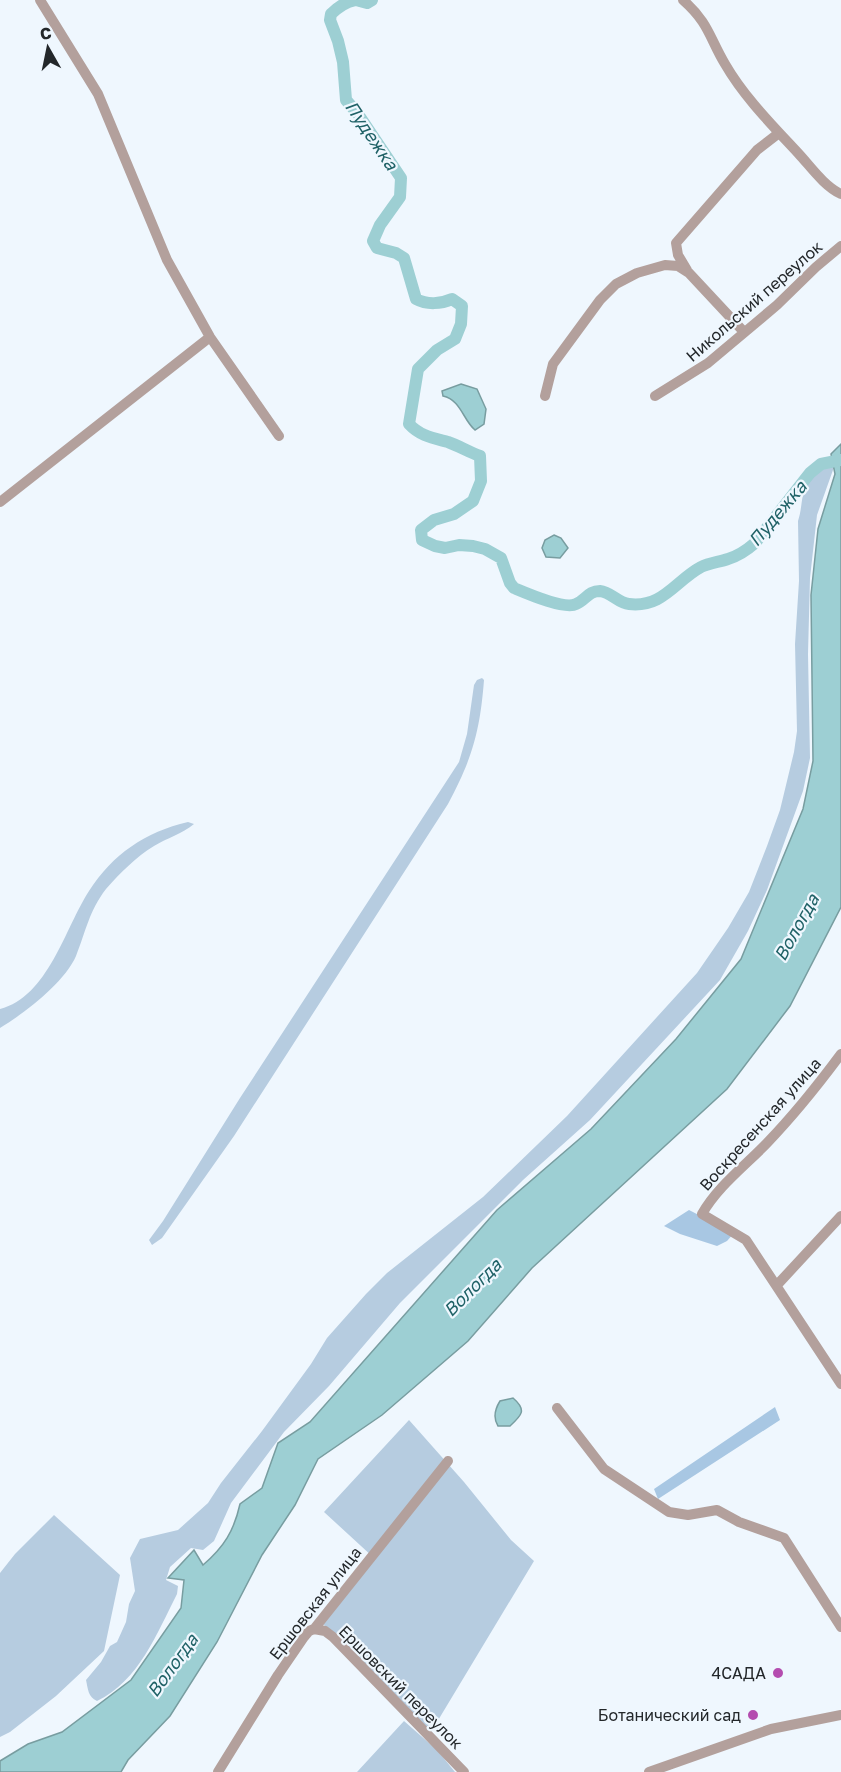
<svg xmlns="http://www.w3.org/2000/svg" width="841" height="1772" font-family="'Golos Text',sans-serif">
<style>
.green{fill:#b6cce0}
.forest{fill:#a8c7e3}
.water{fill:#9dcfd3;stroke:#789da0;stroke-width:1.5}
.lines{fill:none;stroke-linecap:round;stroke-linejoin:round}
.river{stroke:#9dcfd3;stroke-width:12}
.minor{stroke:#b3a09c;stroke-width:10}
.poi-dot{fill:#b44caf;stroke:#eff7fe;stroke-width:2}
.labels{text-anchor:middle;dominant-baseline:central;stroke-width:4.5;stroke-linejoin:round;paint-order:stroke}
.street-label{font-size:16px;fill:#23272a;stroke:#eff7fe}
.poi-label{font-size:16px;fill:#23272a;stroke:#eff7fe;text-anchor:end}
.water-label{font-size:18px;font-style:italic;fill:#206267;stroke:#eff7fe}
</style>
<rect width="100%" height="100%" fill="#eff7fe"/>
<path class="green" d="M828 464 833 467V470L817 515 810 578 808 654 810 758 803 791 767 890 748 931 720 980 590 1120 523 1180 400 1303 329 1386 284 1432 231 1503 214 1541 203 1550 191 1548 170 1567 166 1580 178 1586 177 1594C157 1633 139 1681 97 1701 88 1697 88 1689 86 1680L101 1662 110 1646 117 1642 126 1622 129 1604 135 1591 130 1558 140 1539 178 1530 208 1503 221 1483 262 1431 311 1364 327 1338 366 1294 387 1273 483 1197 567 1116 697 973 728 928 749 892 767 846 780 810 794 752 797 731 795 644 799 581 798 521C804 502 799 492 813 476 818 470 821 466 828 464Z
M482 678 484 680C480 732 472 759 448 804L234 1136 162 1238 152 1245 149 1240 163 1221 240 1098 459 762 467 734 474 685 477 680Z
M188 822 194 824C182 834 167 838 154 846 136 857 120 873 106 889 89 911 86 931 76 956 64 983 25 1013 0 1028V1009C48 997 65 928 89 891 113 854 145 832 188 822Z
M409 1420 464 1482 511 1540 534 1561 431 1732 323 1624 373 1557 324 1512Z
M54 1515 120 1575 104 1651 56 1696 10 1732 0 1737V1573L15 1554Z
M404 1721 437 1750 455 1772H357Z"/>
<path class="forest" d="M689 1210 734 1233 727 1241 717 1246 680 1234 664 1226Z
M775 1407 780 1420 658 1499 654 1489Z"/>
<path class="water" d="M461 384 477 389 486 409 484 424 475 430C463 420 461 400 443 396L442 391Z
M841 444V907L790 1006 727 1089 532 1268 468 1341 382 1415 318 1459 295 1505 262 1555 217 1642 170 1716 128 1760 121 1772H0V1761L28 1744 62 1732 131 1680 181 1608 184 1580 168 1578 194 1550 203 1565C224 1547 234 1531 240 1504L262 1488 278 1443 310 1422 497 1210 591 1129 676 1039 741 959 803 809 813 761 811 595 818 529 835 474 831 454Z
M554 535 561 538 568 548 560 558 546 557 542 548 545 540Z
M513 1398C527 1410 522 1415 510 1426H498C493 1418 495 1409 500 1401Z"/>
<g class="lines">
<path class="river" d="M355 0C345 2 338 7 331 14L330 20 338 41 343 62 346 100 358 114 401 178 400 197 380 225 373 241 377 248 396 253 404 258 416 299C427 305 441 304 452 299L462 306 461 324 455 339 437 350 418 369 409 424C420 436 433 438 448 442 459 446 469 452 480 456L481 481 473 501 454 514 434 520 421 530 422 540 435 546 445 548 459 545 473 546 485 549 501 558 510 583 514 588C526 593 565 610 576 604 586 600 588 591 600 591 611 592 618 603 629 604 663 608 675 581 701 567 709 563 719 562 728 559 738 556 747 550 755 543L810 473 821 464 841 460
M356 0 367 3 372 0"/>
<path class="minor" d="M40 0 98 94 167 260 210 337 279 436
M683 0C709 23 709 37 725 64 744 97 773 126 798 153 811 167 824 186 841 194
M687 270 678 255 676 243 757 150 779 133
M545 396 553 364 600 300 616 284 637 273 665 265 678 266 689 273 744 332
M655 396 708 363 777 305 816 267 841 246
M0 502 210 337
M841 1054C818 1085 794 1115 767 1143 745 1166 718 1186 702 1214L746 1240 841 1384
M777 1285 841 1216
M557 1408 604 1469 669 1512 688 1515 717 1510 739 1522 784 1538 841 1627
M314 1629 325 1631 333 1637 464 1772
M218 1772 278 1675 304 1637 309 1631 314 1629 448 1461
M649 1772 771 1729 841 1715"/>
</g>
<g class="poi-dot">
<circle cx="778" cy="1673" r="6"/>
<circle cx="753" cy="1715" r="6"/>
</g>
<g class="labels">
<g class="street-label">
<text transform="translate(754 301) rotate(-41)">Никольский переулок</text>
<text transform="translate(760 1124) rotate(-48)">Воскресенская улица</text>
<text transform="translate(315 1603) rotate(-52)">Ершовская улица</text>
<text transform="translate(401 1687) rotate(45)">Ершовский переулок</text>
</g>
<g class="poi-label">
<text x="766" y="1673">4САДА</text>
<text x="741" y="1715">Ботанический сад</text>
</g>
<g class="water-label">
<text transform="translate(372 135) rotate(56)">Пудежка</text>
<text transform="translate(777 513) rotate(-50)">Пудежка</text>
<text transform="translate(796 927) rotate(-61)">Вологда</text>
<text transform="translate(472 1287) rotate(-45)">Вологда</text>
<text transform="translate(172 1665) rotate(-54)">Вологда</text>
</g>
</g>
<g transform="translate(48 48) rotate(351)" stroke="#eff7fe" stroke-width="4.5" paint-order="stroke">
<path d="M0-4.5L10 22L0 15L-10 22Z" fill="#23272a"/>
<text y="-9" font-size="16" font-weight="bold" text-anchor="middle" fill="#23272a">С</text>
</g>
</svg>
